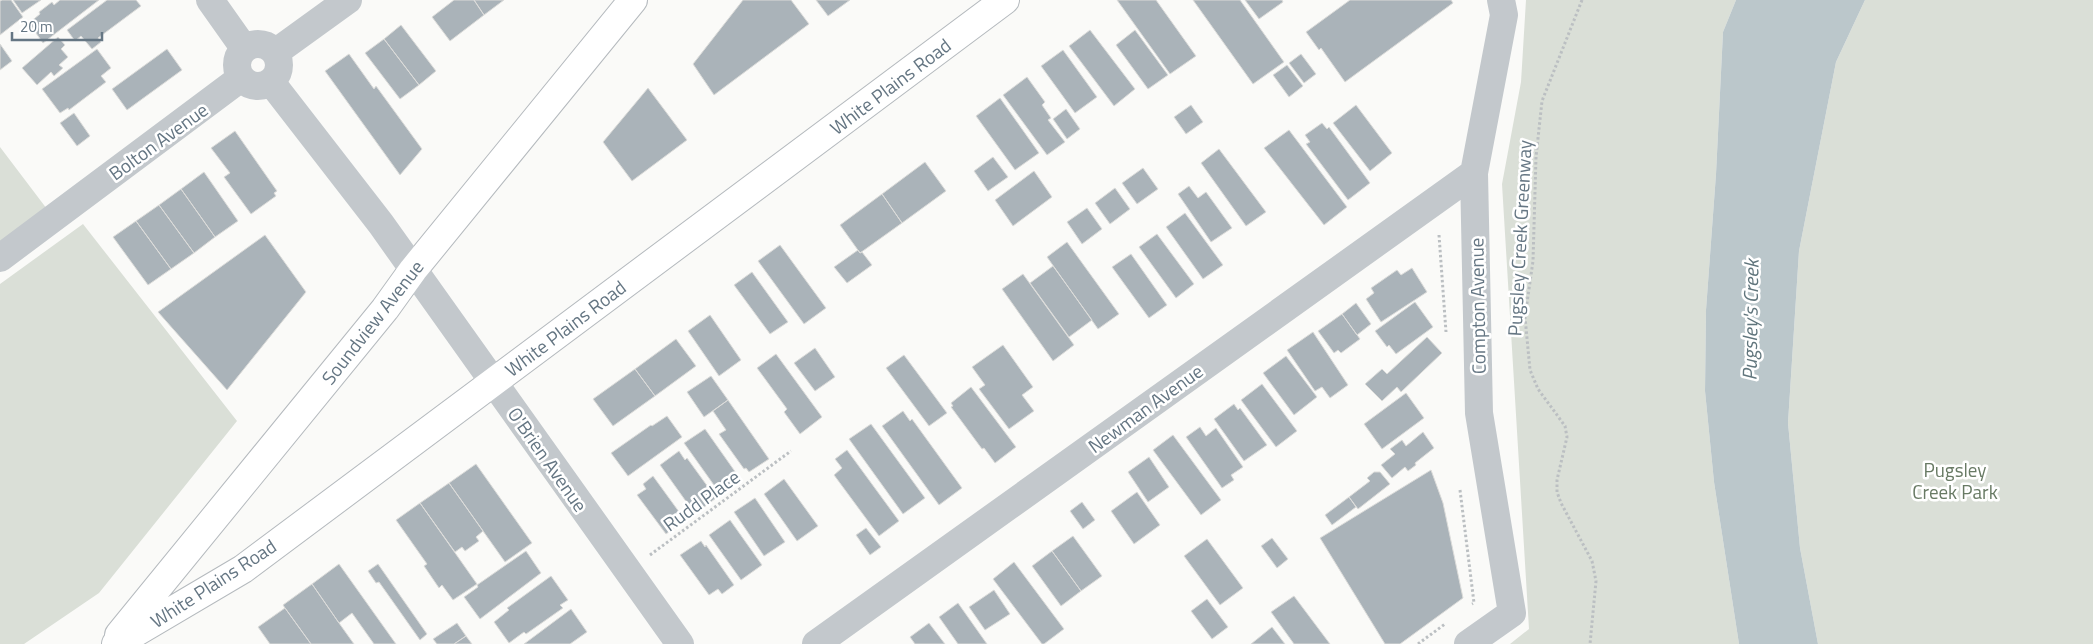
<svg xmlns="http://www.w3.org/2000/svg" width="2093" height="644" font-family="'Titillium Web',sans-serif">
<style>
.green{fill:#dadfd7}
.water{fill:#bbc7cb}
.building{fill:#aab3b9;stroke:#dcdcda}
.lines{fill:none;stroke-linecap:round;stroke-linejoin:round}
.major-casing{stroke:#b5babe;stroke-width:30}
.path{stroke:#bbbfc2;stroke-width:3;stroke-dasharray:2.5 2.5;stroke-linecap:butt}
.minor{stroke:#c3c8cc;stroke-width:28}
.major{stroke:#fff;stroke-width:28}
.labels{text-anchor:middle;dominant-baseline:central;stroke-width:5;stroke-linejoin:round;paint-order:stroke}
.street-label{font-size:19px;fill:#657683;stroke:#fff}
.park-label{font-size:19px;fill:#687a64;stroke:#fff}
.water-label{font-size:20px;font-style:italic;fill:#60757c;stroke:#fff}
</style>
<rect width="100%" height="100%" fill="#fafaf8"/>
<path class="green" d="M1526 0H1736L1723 32 1716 174 1706 310 1705 391 1714 482 1739 644H1510L1529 629 1502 184 1521 82Z
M1865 0H2093V644H1818L1800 548 1788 423 1799 251 1836 62Z
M0 147 50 213 0 249Z
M83 224 237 421 99 593 24 644H0V284Z"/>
<path class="water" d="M1736 0H1865L1836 62 1799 251 1788 423 1800 548 1818 644H1739L1714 482 1705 391 1706 310 1716 174 1723 32Z"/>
<path class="building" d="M2 0H11L23 17 0 35V1Z
M13 0H41L22 13Z
M60 0H99L43 43 29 23 40 14 39 12 52 2 54 5Z
M107 0H136L141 6 98 38 101 42 92 49 81 36 75 41 67 30Z
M454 0H474L484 15 450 41 432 17Z
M474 0H504L484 15Z
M743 0H791L809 24 714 95 693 64Z
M816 0H850L828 16Z
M1117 0H1156L1196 56 1170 74Z
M1193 0H1240L1284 62 1253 84Z
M1245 0H1282L1283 2 1259 19Z
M1350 0H1451L1453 3 1345 82 1321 48 1319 50 1306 32Z
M401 25 436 71 419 85 384 39Z
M1090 30 1135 89 1114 106 1069 46Z
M1135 30 1168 75 1148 89 1116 45Z
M58 37 65 45 61 49 68 57 59 65 63 68 54 76 51 72 37 85 22 68Z
M384 39 419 85 400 99 365 53Z
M0 44 12 61 0 70Z
M97 49 111 68 101 76 106 82 69 110 68 108 60 113 42 89Z
M167 49 182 70 127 110 112 89Z
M1063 50 1097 97 1075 113 1041 66Z
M349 54 374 89 376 86 422 149 400 175 325 71Z
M1301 54 1316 74 1304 83 1289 63Z
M1287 65 1303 86 1289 97 1273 75Z
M1027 77 1045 102 1042 105 1051 118 1048 120 1065 142 1047 155 1003 95Z
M648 88 687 140 632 181 603 142Z
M1000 98 1039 153 1015 170 976 116Z
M1191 105 1203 122 1186 134 1174 117Z
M1356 105 1392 153 1370 171 1333 123Z
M1066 109 1080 129 1067 139 1053 119Z
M74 113 90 136 77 146 60 123Z
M1322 123 1327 129 1329 127 1370 183 1348 200 1306 144 1310 142 1305 135Z
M1289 130 1347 207 1324 225 1264 148Z
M235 131 277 191 274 193 276 196 251 214 224 177 230 173 211 148Z
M1219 149 1266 212 1246 226 1201 163Z
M993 157 1008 177 988 191 974 171Z
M925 162 946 191 902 223 882 194Z
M1143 168 1158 189 1137 204 1122 183Z
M1034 171 1052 197 1013 226 995 200Z
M204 172 238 221 215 237 181 189Z
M1189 186 1198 198 1206 192 1232 228 1211 242 1178 194Z
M1115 188 1130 209 1110 224 1095 203Z
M181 189 215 237 194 253 159 205Z
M882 194 902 223 860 253 840 225Z
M159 205 194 253 171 269 136 221Z
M1087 208 1102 229 1082 244 1067 222Z
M1185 213 1223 265 1203 279 1166 227Z
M136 221 171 269 148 285 113 237Z
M1157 234 1194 284 1176 298 1139 247Z
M265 235 306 292 227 390 158 312Z
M1067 242 1119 314 1098 329 1047 257Z
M780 245 826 308 804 324 758 261Z
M858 250 860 253 862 252 872 265 847 283 834 267Z
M1131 254 1167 305 1149 318 1112 267Z
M1053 266 1092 320 1069 337 1030 283Z
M1412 268 1427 292 1381 322 1366 299 1374 293 1371 288 1397 270 1401 275Z
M752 272 788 322 770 334 734 285Z
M1023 274 1074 345 1053 361 1002 289Z
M1415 302 1433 327 1396 354 1389 345 1387 347 1375 331Z
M1356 303 1371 324 1357 335 1342 314Z
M1342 314 1360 339 1341 353 1338 350 1334 353 1318 331Z
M710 315 741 360 719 376 688 331Z
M1313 332 1348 385 1330 398 1322 387 1315 391 1287 350Z
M1427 337 1442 353 1401 392 1397 387 1382 401 1365 384 1382 369 1387 374Z
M676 339 696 366 655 396 635 369Z
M1003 345 1033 387 1022 395 1034 411 1009 429 979 389 985 385 972 367Z
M815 348 835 377 815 391 794 363Z
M776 354 822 417 800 434 784 412 787 409 757 368Z
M904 355 947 413 929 426 886 368Z
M1286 356 1317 397 1294 415 1263 373Z
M635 369 655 396 613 426 593 399Z
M711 376 728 400 704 417 687 392Z
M1262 384 1297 431 1276 447 1241 400Z
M971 387 1016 447 995 463 984 448 982 449 951 407 953 406 951 403Z
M1406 393 1424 418 1382 449 1364 424Z
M728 400 769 459 749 472 746 468 744 469 719 434 726 430 713 411Z
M1234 404 1238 410 1240 408 1267 445 1244 461 1214 419Z
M903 411 910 421 912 419 962 488 939 505 882 426Z
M667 416 682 437 628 476 611 453 651 425 652 426Z
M871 424 925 498 903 514 849 439Z
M1200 427 1206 436 1216 428 1243 467 1231 475 1234 480 1222 488 1186 437Z
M705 429 741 480 721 495 684 443Z
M1423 432 1434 448 1415 463 1416 465 1408 471 1405 467 1392 478 1381 465 1395 454 1390 449 1402 440 1406 446Z
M1173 435 1221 500 1201 515 1153 450Z
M847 450 899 521 879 536 834 475 842 468 835 459Z
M679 451 685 460 687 458 716 498 695 514 660 465Z
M1149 457 1169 487 1148 502 1128 472Z
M476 464 532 543 505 562 449 483Z
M1431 470 1443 503 1463 598 1400 644H1385L1320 538Z
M1374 472H1380L1390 484 1358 509 1349 497 1370 481 1367 478Z
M653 476 685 520 666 534 637 495 646 489 643 484Z
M784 479 818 526 797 541 764 494Z
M449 483 483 531 476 537 479 541 465 551 462 547 455 552 420 503Z
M1137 492 1160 525 1134 544 1111 511Z
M1349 497 1356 507 1332 525 1325 515Z
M755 498 785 542 764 556 734 512Z
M1082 502 1095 520 1083 529 1070 511Z
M420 503 477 584 453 600 442 585 439 588 424 566 427 564 396 520Z
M730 520 762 565 741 580 709 535Z
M866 528 881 547 870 555 856 535Z
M1073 536 1102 576 1081 591 1052 551Z
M1272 538 1288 559 1277 568 1261 546Z
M1207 539 1243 588 1220 605 1184 556Z
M701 541 705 547 706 545 734 585 722 594 718 589 709 595 680 555Z
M526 551 541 573 480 619 464 597 478 587 477 585Z
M1052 551 1081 591 1061 606 1032 566Z
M1014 562 1064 629 1044 644H1042L993 579Z
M339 564 396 644H374L352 613 339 623 312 584Z
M378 564 427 634 420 640 379 582 376 583 368 571Z
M551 576 568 600 560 605 563 608 526 634 524 632 509 643 494 622 509 610 507 608Z
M312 584 339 623 354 644H311L285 608 283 605Z
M994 590 1010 614 985 630 969 607Z
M1294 596 1330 644H1294L1271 612Z
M1207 599 1228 627 1212 639 1191 611Z
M958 603 987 644H958L939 617Z
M285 608 311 644H270L258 627Z
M571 609 587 632 570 644H524Z
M457 623 466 636 454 644H437L433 639Z
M929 623 945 644H915L910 637Z
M1272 627 1285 644H1251Z
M466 636 472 644H454Z"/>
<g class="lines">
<defs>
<path id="major" d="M119 635 385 309 413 270 633 0
M116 644 243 569 1005 0"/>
</defs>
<use href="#major" class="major-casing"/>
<path class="path" d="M1582 0 1542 101 1536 157 1533 261 1525 317 1530 370 1538 389 1565 426 1567 437 1557 480V492L1561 503 1592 561 1596 581 1590 644
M1439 235 1446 332
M1460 490 1474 603 1472 604
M650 555 791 451
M1418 644 1445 624"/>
<path class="minor" d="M210 0 244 48
M237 65a21 21 0 1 1 42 0a21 21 0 1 1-42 0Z
M276 52 348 0
M271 82 381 224 680 644
M0 258 241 78
M816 644 1474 173
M1468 644 1512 613 1479 413 1474 173 1504 15 1501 0"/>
<use href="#major" class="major"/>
</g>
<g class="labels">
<g class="street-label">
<text transform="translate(890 86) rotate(-37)">White Plains Road</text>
<text transform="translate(158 141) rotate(-36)">Bolton Avenue</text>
<text transform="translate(1519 238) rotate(-87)">Pugsley Creek Greenway</text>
<text transform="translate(1477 306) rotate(-91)">Compton Avenue</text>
<text transform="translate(372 322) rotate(-52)">Soundview Avenue</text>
<text transform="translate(565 328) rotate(-37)">White Plains Road</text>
<text transform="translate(1145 408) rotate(-36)">Newman Avenue</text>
<text transform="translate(548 459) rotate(55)">O'Brien Avenue</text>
<text transform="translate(701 500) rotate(-36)">Rudd Place</text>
<text transform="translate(213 583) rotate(-33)">White Plains Road</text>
</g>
<g class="park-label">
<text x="1955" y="469">Pugsley<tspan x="1955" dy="22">Creek Park</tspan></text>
</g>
<g class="water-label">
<text transform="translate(1750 320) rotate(-89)">Pugsley's Creek</text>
</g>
</g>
<path d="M12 32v8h90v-8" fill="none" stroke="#657683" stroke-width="2.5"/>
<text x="20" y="32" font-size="15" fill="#657683" stroke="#ffffff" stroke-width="4" paint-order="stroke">20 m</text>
</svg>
